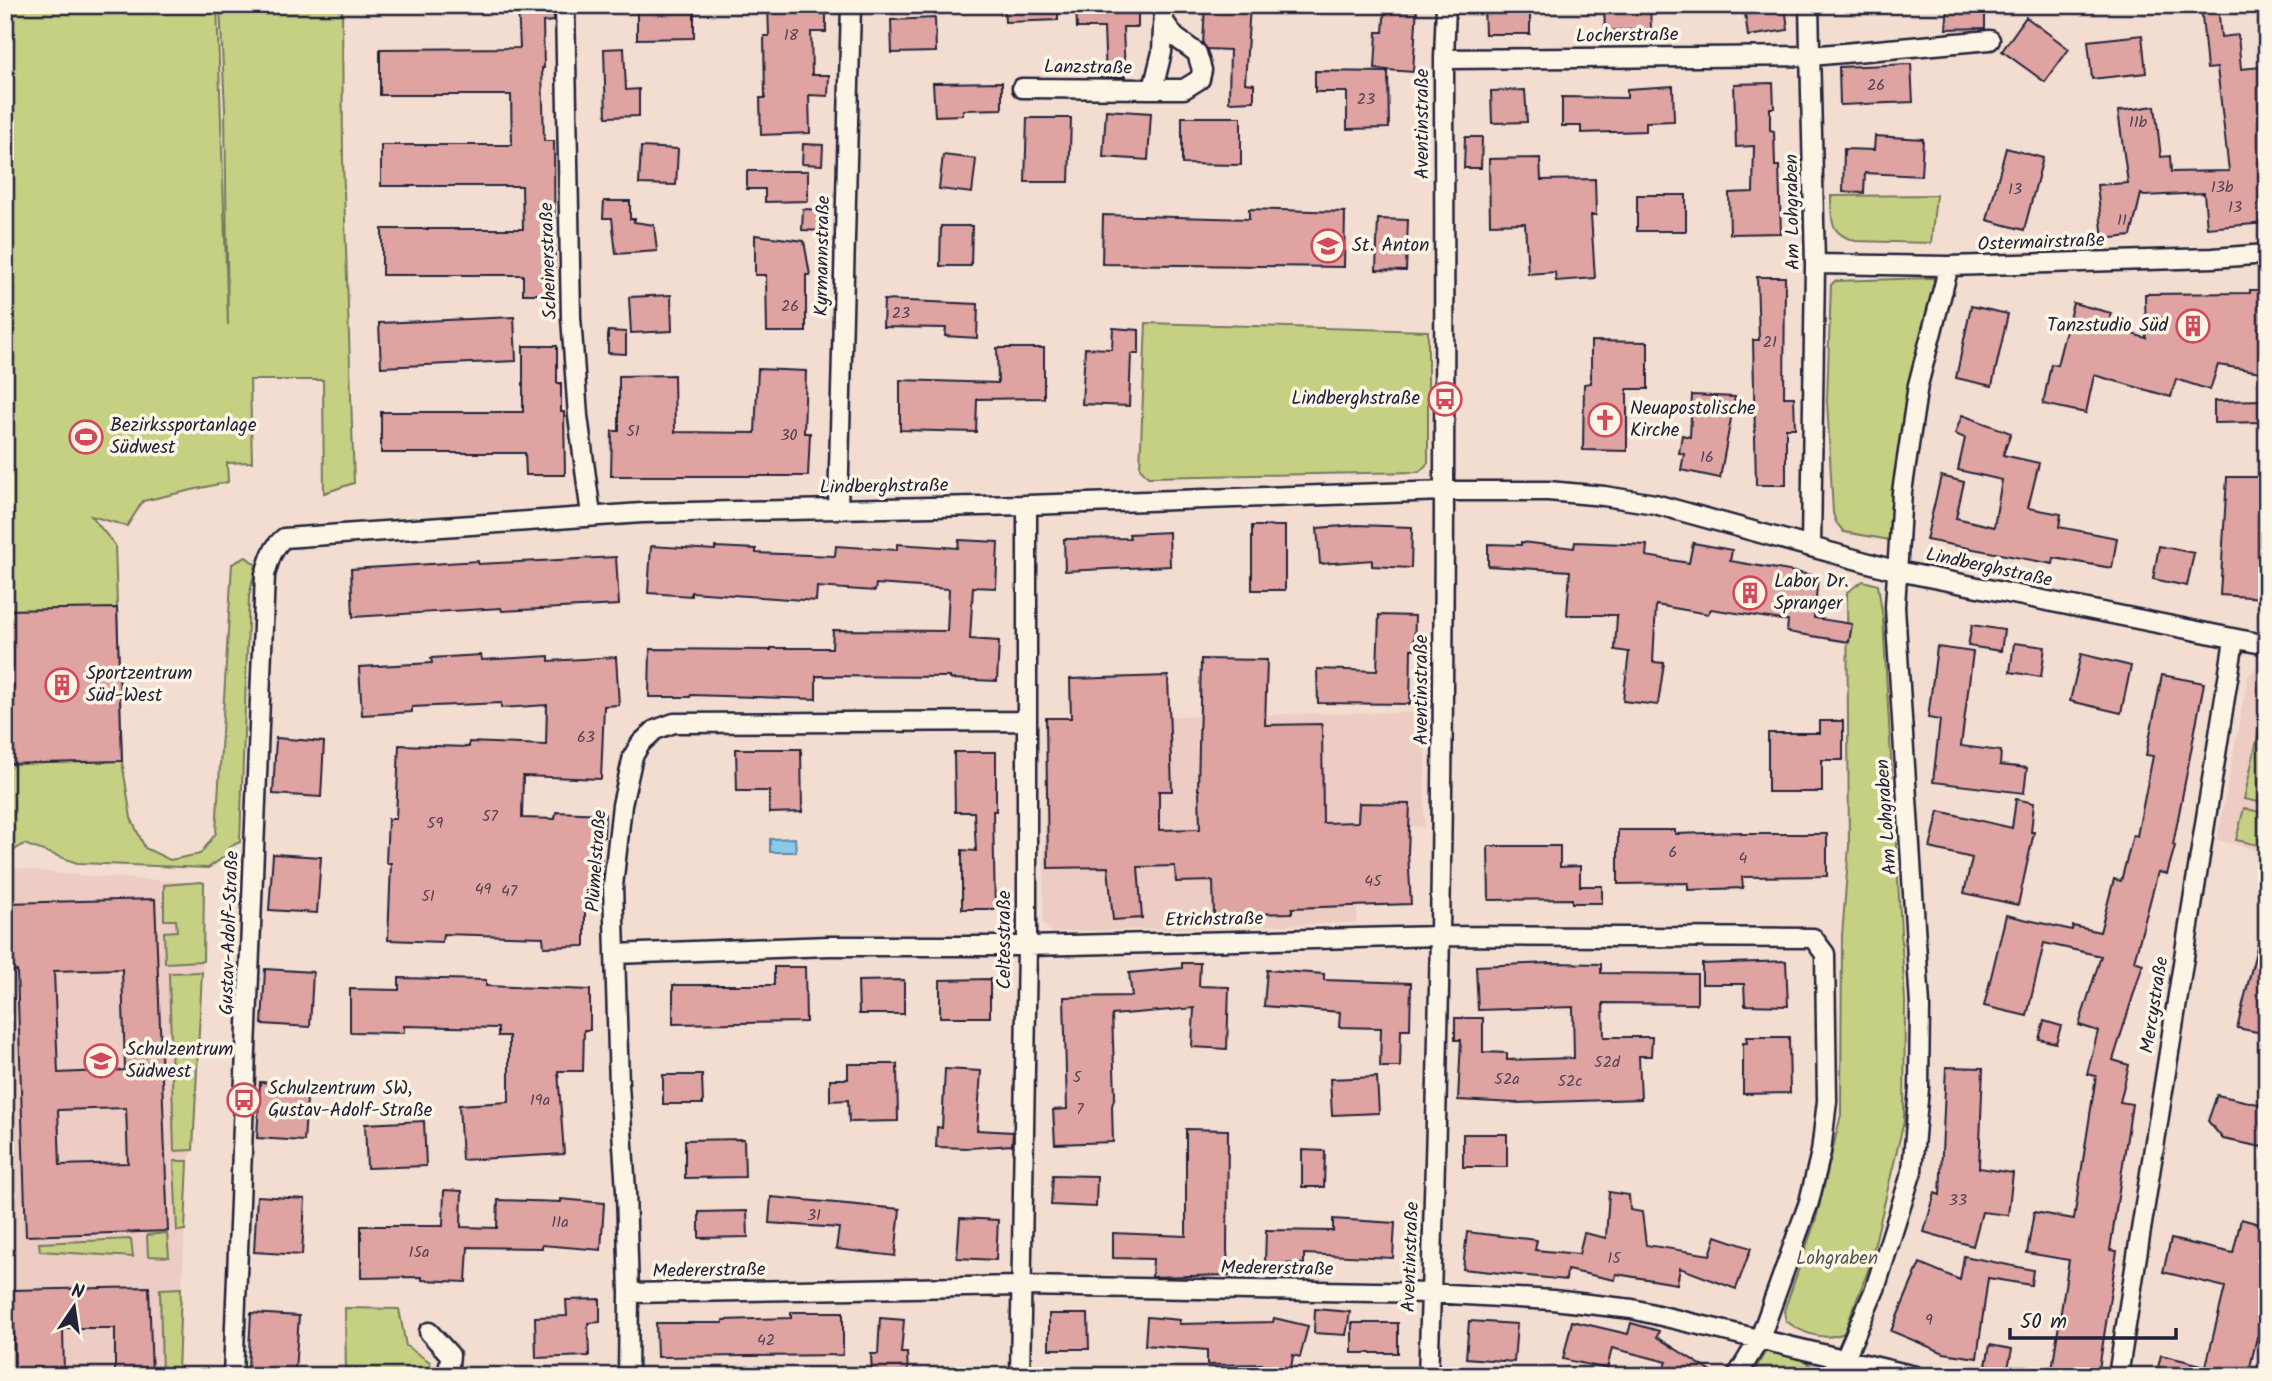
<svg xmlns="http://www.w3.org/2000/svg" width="2272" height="1381" font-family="Kalam,sans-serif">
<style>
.built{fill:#edccc3}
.green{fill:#c6d083;stroke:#74795f;stroke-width:2}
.water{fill:#89caea;stroke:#6087a4;stroke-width:2}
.building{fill:#dfa4a2;stroke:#22223b;stroke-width:2;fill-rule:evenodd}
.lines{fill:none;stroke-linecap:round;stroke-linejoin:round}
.street-casing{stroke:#22223b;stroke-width:23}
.street{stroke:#fcf5e5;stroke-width:18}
.labels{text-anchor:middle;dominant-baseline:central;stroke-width:7;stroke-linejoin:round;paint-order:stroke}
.number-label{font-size:16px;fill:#514255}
.street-label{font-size:19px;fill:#22223b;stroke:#fcf5e5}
.poi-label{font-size:19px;fill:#22223b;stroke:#fcf5e5;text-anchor:start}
.park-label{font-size:19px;fill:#535651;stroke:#fcf5e5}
</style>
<rect width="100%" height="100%" fill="#f3ddd1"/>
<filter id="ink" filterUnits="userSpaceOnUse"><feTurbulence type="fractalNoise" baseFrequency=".0143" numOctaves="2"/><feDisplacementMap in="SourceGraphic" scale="14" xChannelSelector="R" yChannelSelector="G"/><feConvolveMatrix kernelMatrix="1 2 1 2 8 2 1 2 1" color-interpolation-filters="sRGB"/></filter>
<g filter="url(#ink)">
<path class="built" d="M2267 666V853L2217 840 2248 676 2256 668Z
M1426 712 1424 827 1359 826 1357 923 1052 932 1043 923 1047 718Z
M5 867 73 875 204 883 203 959 193 1150 188 1161 178 1376H5Z"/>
<path class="green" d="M5 5H217L228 325 225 110 220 5H342L343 161 354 483 324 493 323 380H250L252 462 227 463 228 482 143 501 127 526 91 516 115 545 122 761 131 818 145 848 170 860 200 854 216 833 232 564 246 557 256 565 249 597 240 842 229 847 224 857 208 868 77 863 24 844 5 856Z
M1936 195 1931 243 1855 241C1828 232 1832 221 1831 196Z
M1930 278H1933L1935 284 1905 408 1890 540 1844 532 1836 522 1833 513 1827 400 1831 285 1835 281Z
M1146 323 1428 331V463L1419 472 1148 477 1140 468Z
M1863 581 1878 585 1883 619 1905 1001 1904 1121 1869 1268 1844 1333C1824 1342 1802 1333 1786 1321L1784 1311 1816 1219 1841 1115 1842 936 1849 846 1847 592Z
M2266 699 2267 700V804L2244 799Z
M2244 808 2267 814V847L2236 840Z
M201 882 204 883 203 961 165 963 164 932 177 931 176 920H164V885Z
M202 972 193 1150 174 1151 169 973Z
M174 1161H188L185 1230 177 1231Z
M167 1233 169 1257 148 1256 147 1235Z
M131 1239 133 1257 40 1251 39 1243Z
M181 1288 178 1374H162L160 1289Z
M345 1308 399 1309 406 1346 430 1362 432 1376H346Z
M1779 1349C1795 1355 1810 1360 1819 1376H1751L1766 1351Z"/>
<path class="water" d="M795 838 796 852H770V839Z"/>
<path class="building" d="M518 5H554V21L543 22 544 68H542L544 141H554L555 294H523V275H382V229H523L522 186H381V145H512L511 95H380V49L520 48Z
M768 5H821V12H826V32H811L812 75H829L828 96 809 95 810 133 761 135 760 98H765L764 36H769Z
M1004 5H1058V20L1005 22Z
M1076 5H1138V27H1123L1125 77H1106L1104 28H1077Z
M1205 5H1250L1245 83 1254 84V101L1229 102 1230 50 1207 49 1203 44Z
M1385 5H1417L1413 72 1375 69 1377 32H1383Z
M1484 5H1530V34H1485Z
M1604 5H1650L1651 29 1605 31Z
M1744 5H1785L1788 30 1748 36Z
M1948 5H1985V28L1946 29Z
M2201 5H2218L2221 37 2238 35 2241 69 2261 67 2267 121V155H2261L2266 223 2207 228 2204 193 2144 196 2141 194 2131 236 2103 239 2097 185 2128 183 2118 111 2155 106 2161 157 2170 156 2171 172 2229 171 2217 68 2207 69Z
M694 8V38L637 39V9Z
M2026 17 2069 49 2045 82 2002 51Z
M935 18 936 52 892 53 891 20Z
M2142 35 2146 73 2092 79 2088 41Z
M624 48 626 90 639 89V116L606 117 604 49Z
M1911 64 1913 102 1840 105 1839 67Z
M1315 71 1388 72 1389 128 1347 129V92H1315Z
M1002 82V109L963 110V115L935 116 933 83Z
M1773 83 1774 108H1770V130L1774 131 1775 166H1779L1781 233 1730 234 1729 193 1753 192 1754 146 1736 147 1734 84Z
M1673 86 1674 121 1646 122V131L1581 133V126H1562V97L1627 98V89Z
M1525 90 1527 122 1492 123 1491 91Z
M1106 110 1151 113 1148 160 1103 157Z
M1182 117H1241V165L1182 164Z
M1027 118H1071L1069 182H1025Z
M1875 136 1923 139 1921 176 1865 173 1864 193 1843 192 1844 149 1874 150Z
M1465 137H1482L1481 168H1464Z
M803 144 823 145 822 165 802 164Z
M641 147 678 149 676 185 639 184Z
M2006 148 2043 158 2024 230 1987 220Z
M943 155 976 159 972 193 939 189Z
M1540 158 1541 180 1595 179 1596 215H1591L1595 278 1556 281 1555 272 1528 274 1525 223 1490 224 1489 159Z
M747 171H808V201L765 202V189H747Z
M1637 195H1686V231H1637Z
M604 201H630V219H635L634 222 654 225 657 251 616 254 612 218H603Z
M803 209 823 210 822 231 802 230Z
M1249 209 1345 212 1344 267 1102 264 1103 215 1249 219Z
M1378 219 1408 220 1406 271 1376 270Z
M941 226H972L971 266H940Z
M755 235 804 241 810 275H806V332H767L766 275H755Z
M1757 277H1785L1784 397H1794L1795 428H1786V485H1756L1753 340H1759Z
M2250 290H2267V373L2218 365 2210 390 2176 379 2171 397 2094 375 2086 413 2043 404 2051 364 2057 365 2073 303 2111 313 2107 327 2146 338 2145 294 2250 293Z
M671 295 672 331 631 333 629 297Z
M884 300 978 304 977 338 945 336 946 328 883 327Z
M1971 306 2008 314 1992 386 1956 378Z
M514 317 516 361 381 367 379 323Z
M1113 328 1139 330V354H1131L1129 406 1082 404 1085 348 1112 349Z
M608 331 626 332V354L608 353Z
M1591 341 1648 342V389H1627V451L1583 450 1584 384 1591 383Z
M523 346H557V383H561V412H564L565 475H526L525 453H381V412H523Z
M997 348H1044V398L977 399 976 432 900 430V380L998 383Z
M758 369 806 371 804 433H810L808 476H611L612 431H619V376L674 375 675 432 755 433Z
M1692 395 1735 397 1720 478 1681 470 1684 454 1679 453 1682 435 1690 437Z
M2267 400V422L2214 423V401Z
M1962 415 2011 433 2003 455 2039 463 2028 508 2061 514 2059 527 2117 538 2112 568 2054 558 2053 564 1926 540 1941 476 1964 482 1956 518 1994 527 2002 480 1958 470 1965 438 1955 434Z
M2227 477H2267L2264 598 2220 595Z
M1357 525 1412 527 1411 568 1372 566V560L1320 564 1317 528Z
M1252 526H1285V590H1252Z
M1169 532 1170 566 1065 571 1064 539 1130 538 1129 534Z
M959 540 998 542 996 588 973 587 970 639 999 641 997 681 950 679V677L816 676V699L691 695 690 697H649L650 649 771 650V648H832L833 630 947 631 949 589 876 584 875 591 817 587 816 601 691 592V596L648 593 651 546 715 550V547L756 549V553L835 556 836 546 897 550V544L958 548Z
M1521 542 1574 548 1575 542 1647 545 1646 556 1689 563 1693 543 1732 550 1730 561 1818 576 1814 618 1852 624 1849 642 1787 632 1788 621 1711 609 1708 614 1656 605 1653 662 1664 663 1658 705 1623 701 1629 652 1615 650 1617 615H1567L1570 571 1488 566V544L1521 545Z
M2159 546 2194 553 2187 586 2153 579Z
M616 557 619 605 502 611 501 608 353 617 351 569 478 561V564Z
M117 608 122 761 5 764V610Z
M1379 615 1415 616 1414 649H1411L1410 704 1318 703 1317 669 1377 671Z
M1972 625 2004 630 2001 651 1968 646Z
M2014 643 2045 647 2041 677 2010 672Z
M1937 647 1973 652 1961 746 2001 751 2000 765 2027 768 2024 793 1933 782 1940 720 1928 718Z
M2081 654 2131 666 2121 713 2070 701Z
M481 655 482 660 549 656V661L616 657 619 705 604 706 601 779 523 776 522 818 555 819 556 812 605 814 604 837H601L602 879H589L591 909H585V946L544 947 543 937 443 934 442 942 388 940 391 863H386L388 819H396L399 745 469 747V742L546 745 547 705 501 708V703L412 707V712L362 715 359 667 432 663 431 658Z
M1201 659 1267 660 1265 725 1322 724 1323 823 1358 822 1359 803 1410 804 1408 853 1411 904 1292 908V913L1214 915 1213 881 1176 882 1175 866 1138 867 1142 918 1113 920 1108 867 1048 868 1046 718H1071L1070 679 1168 676 1172 791H1159V830L1200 829 1199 790H1198Z
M2162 675 2204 683 2173 845 2175 846 2167 874 2158 872 2134 961 2143 964 2113 1060 2129 1065 2120 1102 2132 1104 2110 1250 2117 1251 2098 1376H2051L2069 1260 2027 1253 2034 1212 2074 1219 2096 1076 2087 1074 2098 1031 2079 1025 2101 956 2044 943 2027 1016 1984 1006 2006 915 2072 930 2073 926 2100 932 2114 879 2121 881 2133 835 2137 836 2153 756 2146 755Z
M1820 721H1843V760H1822V792H1768V733H1820Z
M276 738 324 742 321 797 273 794Z
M736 749H801L802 812 769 813V791H737Z
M954 752H996V811H993L995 909H962V850L976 851 974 812H955Z
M2016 799 2034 803 2031 832H2034L2018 905 1964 893 1972 858 1930 848 1939 811 2012 828Z
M1618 830H1675V834L1741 832V834H1827V876L1742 877 1743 888 1688 890V883L1618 884Z
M1488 846H1560V867L1580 866V886H1602V903H1572V899L1489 900Z
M273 854 321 857 317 913 269 910Z
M155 899 168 1231 26 1236 17 971H11L8 903ZM122 969 125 1070 58 1073 54 971ZM126 1108 128 1163 60 1165 58 1110Z
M2260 935H2267V1034L2237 1028Z
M1786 961 1788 1006 1745 1005 1744 984H1702V964Z
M1182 963H1200L1199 986 1229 987 1227 1049 1192 1047 1194 1008 1112 1015 1115 1095 1112 1106 1113 1142 1055 1144 1053 1110 1067 1109 1064 997 1132 996 1129 973 1182 968Z
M1550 963 1601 964V973L1697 974V1004L1603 1003 1604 1037H1652L1651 1056H1639L1641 1099 1515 1103 1458 1100 1461 1040H1455V1018H1483V1052L1507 1053V1060L1574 1058 1573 1007 1478 1010 1476 966Z
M774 967H805L806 1022 673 1024V985H774Z
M265 969 313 972 310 1027 262 1024Z
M1267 970 1324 974V980L1411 983 1410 1029H1401L1400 1067H1380L1381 1028 1339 1027 1340 1012 1264 1006Z
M399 978 486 980V986L590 990V1030H584L583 1071H558L564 1154 462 1160 459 1105 509 1102V1036H498V1028L404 1026V1033L350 1032V989L399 990Z
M990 979V1017H940V980Z
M904 980V1014H859L858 981Z
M2044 1021 2061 1026 2056 1043 2039 1039Z
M1746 1037H1789L1790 1093 1743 1094V1043H1747Z
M848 1064H897L898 1121 849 1122 848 1100 830 1101V1079H848Z
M1946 1067 1983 1068 1979 1168 2013 1173 2008 1215 1982 1212 1973 1246 1924 1232 1935 1193 1940 1195Z
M945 1069 981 1071 977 1130 1013 1132 1012 1145 969 1148 936 1147 937 1127 942 1128Z
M663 1075H702L703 1104H663Z
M1377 1077 1379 1113 1332 1115 1330 1079Z
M260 1082 308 1085 304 1141 257 1138Z
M2217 1095 2267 1106V1148L2223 1139 2208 1121Z
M424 1121 426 1166 367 1168 365 1124Z
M1186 1129 1228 1130 1227 1251 1229 1275 1152 1277 1153 1259 1113 1258V1233L1186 1236Z
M1463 1134H1507V1167H1463Z
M744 1139 745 1177 685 1178V1140Z
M1302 1150 1325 1151 1324 1187H1302Z
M1053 1175 1097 1176 1096 1207 1051 1205Z
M444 1190 462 1191 461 1227 497 1228 498 1200 561 1202V1199L604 1203 601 1250 542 1245V1248L468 1247 466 1282 422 1280V1277L361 1278V1226H443Z
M1609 1192 1629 1195 1630 1210 1642 1212 1646 1245 1710 1255 1716 1236 1751 1248 1736 1289 1680 1268 1677 1284 1616 1274 1615 1280 1567 1270 1566 1280 1463 1269 1467 1232 1537 1240 1535 1250 1579 1254 1584 1233 1606 1238Z
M257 1196 305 1199 302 1255 254 1252Z
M771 1197 900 1209 895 1256 836 1249 839 1228 769 1223Z
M747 1211 748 1237 699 1238V1212Z
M960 1218 998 1220 996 1260 957 1258Z
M1333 1219 1395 1223 1393 1258 1304 1254V1264L1265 1263 1266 1230 1333 1231Z
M2241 1219 2267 1226V1339L2257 1337 2248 1376H2156L2161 1355 2206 1366 2225 1287 2163 1272 2171 1239 2233 1253Z
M1964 1256 2033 1270 2031 1285 1988 1278 1977 1358 1944 1353 1891 1331 1920 1263 1960 1280Z
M149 1287 152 1376H115V1328H63L64 1376H15L13 1290Z
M600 1299V1322L588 1323 589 1356 536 1358 535 1317 567 1316 566 1300Z
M1315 1309 1350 1312 1346 1335 1314 1333Z
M791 1312H843V1355L657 1357 656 1323H723V1320L791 1318Z
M251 1313 299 1316 295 1371 248 1368Z
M1049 1314H1088L1089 1349H1049Z
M1147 1317 1180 1320 1179 1324 1273 1322 1274 1318 1308 1326 1300 1357 1293 1355 1290 1376H1260L1262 1364 1207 1365V1350L1145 1345Z
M880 1318 904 1320 901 1353H907L908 1376H872L871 1354H878Z
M1469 1321 1517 1324 1514 1362 1466 1358Z
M1572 1321 1628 1334 1631 1323 1659 1331 1657 1337 1718 1376H1659L1667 1362 1612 1348 1607 1369 1563 1359Z
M1352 1323H1398V1353H1352Z
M1990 1345 2012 1349 2008 1368 1986 1365Z"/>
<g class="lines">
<defs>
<path id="street" d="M565 5 571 317 578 416 591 515
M1809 5 1815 264 1811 547
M1444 59 1810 56 1990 40
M1022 88 1153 89 1162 52 1164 5
M1153 89H1184L1200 79 1202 70 1197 53 1175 37 1165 23
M1815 264 1949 266 2213 258 2267 254
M838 508 851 5
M615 954 829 946H1027L1441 936 1813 938 1825 954 1827 1101 1821 1152 1809 1202 1760 1338 1737 1376
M629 1293 1022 1286 1431 1293 1553 1300 1632 1309 1915 1376
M429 1332 450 1355 448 1376
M1845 1358 1875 1289 1912 1171 1919 1088 1920 1005 1895 607 1902 492 1918 385 1949 266
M233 1376 265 575C269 561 272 548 284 538L642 513 1027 505 1445 491H1548L1604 496 1655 504 1898 571 2267 645
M628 1376 629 1293 626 1191 619 1085 613 886 622 805 633 756 641 743 655 730 674 723 1026 721
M1020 1376 1027 946V505
M1428 1376C1445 937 1445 498 1444 59L1446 5
M2118 1376 2234 640"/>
</defs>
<use href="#street" class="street-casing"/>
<use href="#street" class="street"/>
</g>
</g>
<defs>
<symbol id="school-ring" viewBox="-11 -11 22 22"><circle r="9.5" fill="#fcf5e5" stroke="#d1495b" stroke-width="1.5"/><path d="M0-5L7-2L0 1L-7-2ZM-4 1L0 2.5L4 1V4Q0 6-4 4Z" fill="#d1495b"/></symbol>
<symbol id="building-ring" viewBox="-11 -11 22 22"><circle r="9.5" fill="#fcf5e5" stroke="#d1495b" stroke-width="1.5"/><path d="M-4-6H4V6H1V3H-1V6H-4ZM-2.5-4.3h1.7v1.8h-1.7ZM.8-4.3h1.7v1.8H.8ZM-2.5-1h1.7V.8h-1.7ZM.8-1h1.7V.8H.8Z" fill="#d1495b"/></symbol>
<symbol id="bus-ring" viewBox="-11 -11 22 22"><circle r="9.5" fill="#fcf5e5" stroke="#d1495b" stroke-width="1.5"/><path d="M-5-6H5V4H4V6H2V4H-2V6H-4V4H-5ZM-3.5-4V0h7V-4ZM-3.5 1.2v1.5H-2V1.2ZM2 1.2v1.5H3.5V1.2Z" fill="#d1495b"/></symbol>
<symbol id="church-ring" viewBox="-11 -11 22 22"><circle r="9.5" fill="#fcf5e5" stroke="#d1495b" stroke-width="1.5"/><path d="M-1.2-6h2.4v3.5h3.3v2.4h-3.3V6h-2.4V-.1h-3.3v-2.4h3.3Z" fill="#d1495b"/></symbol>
<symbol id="stadium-ring" viewBox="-11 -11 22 22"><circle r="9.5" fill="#fcf5e5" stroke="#d1495b" stroke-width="1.5"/><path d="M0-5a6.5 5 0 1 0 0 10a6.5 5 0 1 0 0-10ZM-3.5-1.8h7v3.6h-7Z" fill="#d1495b"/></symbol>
</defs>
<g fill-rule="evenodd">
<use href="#school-ring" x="1309" y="227" width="38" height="38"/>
<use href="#building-ring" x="2174" y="307" width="38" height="38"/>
<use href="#bus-ring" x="1426" y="380" width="38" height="38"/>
<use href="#church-ring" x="1586" y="401" width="38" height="38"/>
<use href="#stadium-ring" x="67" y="418" width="38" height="38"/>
<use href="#building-ring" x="1731" y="574" width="38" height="38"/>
<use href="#building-ring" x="43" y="666" width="38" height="38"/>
<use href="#school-ring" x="82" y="1042" width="38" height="38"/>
<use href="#bus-ring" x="225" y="1081" width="38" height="38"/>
</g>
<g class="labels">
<g class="number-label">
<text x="791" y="35">18</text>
<text x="1876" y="85">26</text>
<text x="1366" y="99">23</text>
<text x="2138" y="122">11b</text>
<text x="2222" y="187">13b</text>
<text x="2015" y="189">13</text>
<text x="2235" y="207">13</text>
<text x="2122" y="220">11</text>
<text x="790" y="306">26</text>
<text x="901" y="313">23</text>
<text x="1770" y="342">21</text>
<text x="633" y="431">51</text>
<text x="789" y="435">30</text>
<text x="1707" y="457">16</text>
<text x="586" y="737">63</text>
<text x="490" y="816">57</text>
<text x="435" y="823">59</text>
<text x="1673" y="852">6</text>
<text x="1743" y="858">4</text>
<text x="1373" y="881">45</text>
<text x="483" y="889">49</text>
<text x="509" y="891">47</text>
<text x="428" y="896">51</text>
<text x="1607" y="1062">52d</text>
<text x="1077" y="1077">5</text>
<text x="1507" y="1079">52a</text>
<text x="1570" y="1081">52c</text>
<text x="540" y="1100">19a</text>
<text x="1080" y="1109">7</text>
<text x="1958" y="1200">33</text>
<text x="814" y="1215">31</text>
<text x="560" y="1222">11a</text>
<text x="419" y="1252">15a</text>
<text x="1614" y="1258">15</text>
<text x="1929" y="1320">9</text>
<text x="766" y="1340">42</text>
</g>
<g class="street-label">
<text transform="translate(1627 36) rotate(-1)">Locherstraße</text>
<text transform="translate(1088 68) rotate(1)">Lanzstraße</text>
<text transform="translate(1423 124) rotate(-90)">Aventinstraße</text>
<text transform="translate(1793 212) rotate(-91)">Am Lohgraben</text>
<text transform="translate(2041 243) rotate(-2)">Ostermairstraße</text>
<text transform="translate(823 256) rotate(-89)">Kyrmannstraße</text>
<text transform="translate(549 261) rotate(-92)">Scheinerstraße</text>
<text transform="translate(884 487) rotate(-1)">Lindberghstraße</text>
<text transform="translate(1989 568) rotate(12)">Lindberghstraße</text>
<text transform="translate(1422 690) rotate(-90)">Aventinstraße</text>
<text transform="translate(1887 817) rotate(-94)">Am Lohgraben</text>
<text transform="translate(597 861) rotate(-86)">Plümelstraße</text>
<text transform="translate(1214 920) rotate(-1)">Etrichstraße</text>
<text transform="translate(230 933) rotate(-88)">Gustav-Adolf-Straße</text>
<text transform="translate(1005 940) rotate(-90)">Celtesstraße</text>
<text transform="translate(2155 1005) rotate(-81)">Mercystraße</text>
<text transform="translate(1411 1257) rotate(-88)">Aventinstraße</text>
<text transform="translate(1277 1269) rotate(1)">Medererstraße</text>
<text transform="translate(709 1271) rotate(-1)">Medererstraße</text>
</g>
<g class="poi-label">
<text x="1352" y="246">St. Anton</text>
<text x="2168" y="326" text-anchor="end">Tanzstudio Süd</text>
<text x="1420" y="399" text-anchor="end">Lindberghstraße</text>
<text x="1630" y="409">Neuapostolische<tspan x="1630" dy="22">Kirche</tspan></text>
<text x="110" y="426">Bezirkssportanlage<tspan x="110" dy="22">Südwest</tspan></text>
<text x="1774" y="582">Labor Dr.<tspan x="1774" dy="22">Spranger</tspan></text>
<text x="86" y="674">Sportzentrum<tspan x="86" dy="22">Süd-West</tspan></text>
<text x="126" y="1050">Schulzentrum<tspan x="126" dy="22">Südwest</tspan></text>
<text x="268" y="1089">Schulzentrum SW,<tspan x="268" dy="22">Gustav-Adolf-Straße</tspan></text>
</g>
<g class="park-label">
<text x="1837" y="1259">Lohgraben</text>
</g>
</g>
<rect width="2272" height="1381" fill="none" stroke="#fcf5e5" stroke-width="28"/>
<rect x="14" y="14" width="2244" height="1353" fill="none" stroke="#22223b" stroke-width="2.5" filter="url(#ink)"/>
<g transform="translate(74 1307) rotate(13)" stroke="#fcf5e5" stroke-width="5" paint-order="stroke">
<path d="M0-5L12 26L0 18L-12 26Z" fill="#22223b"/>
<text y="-10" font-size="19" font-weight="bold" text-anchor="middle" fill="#22223b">N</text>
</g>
<path d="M2010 1328v10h166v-10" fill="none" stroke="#22223b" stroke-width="3.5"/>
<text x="2020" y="1328" font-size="21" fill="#22223b" stroke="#fcf5e5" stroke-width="5" paint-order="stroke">50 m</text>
</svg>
